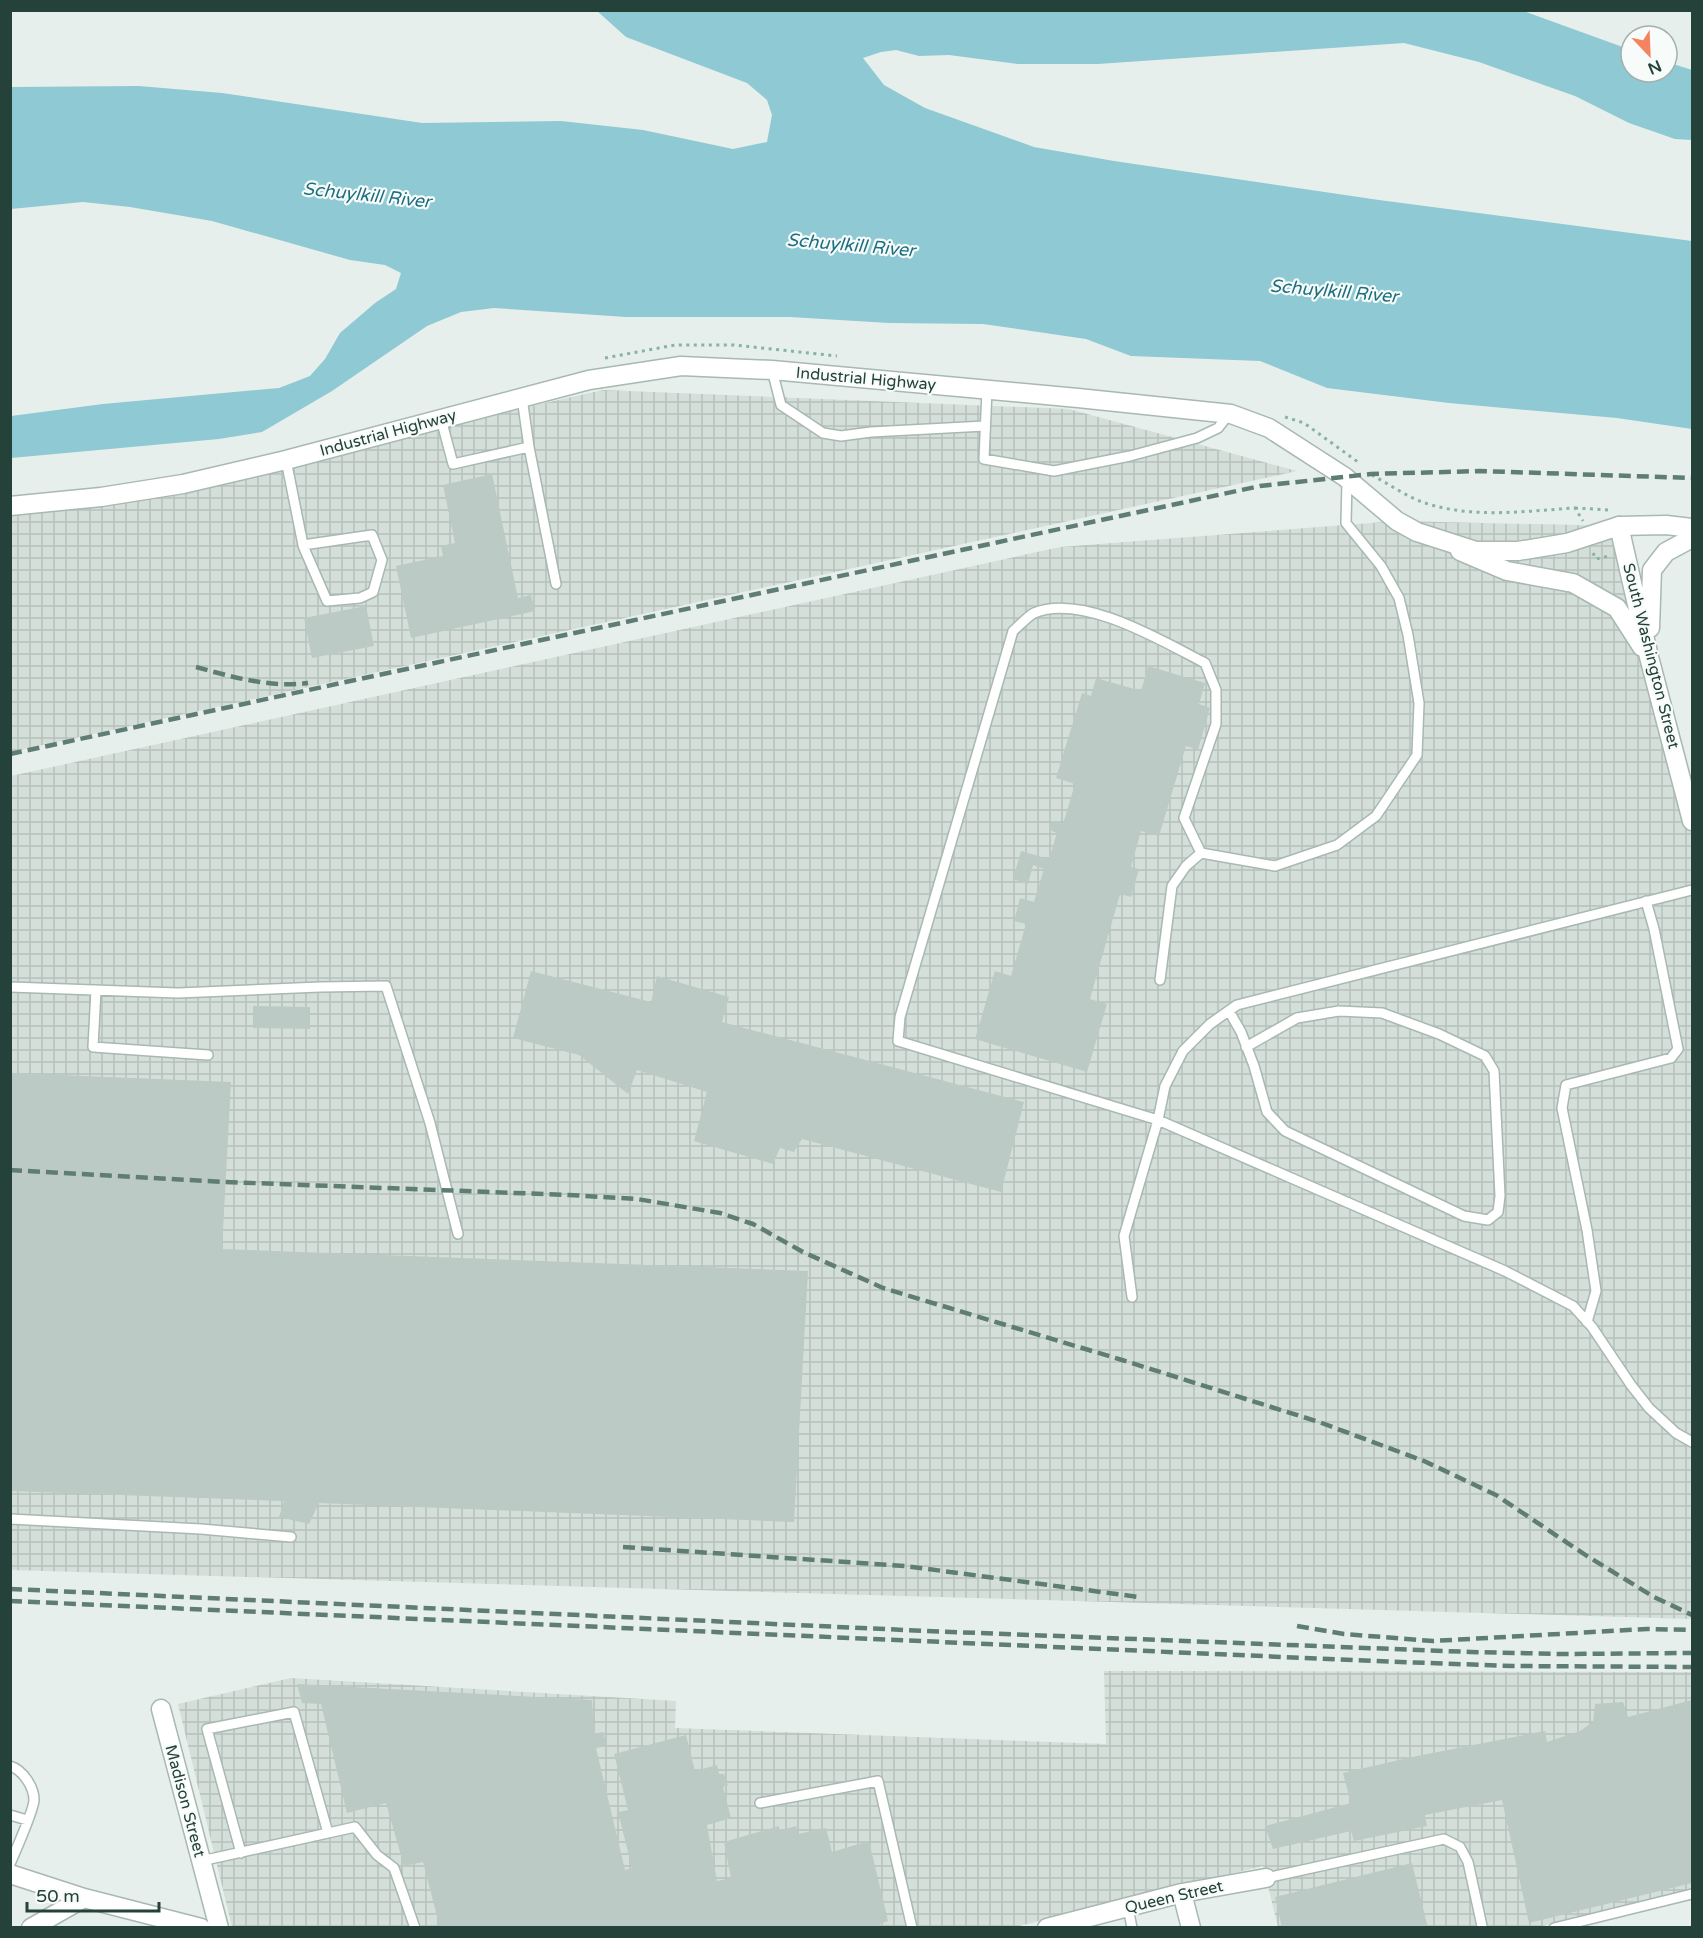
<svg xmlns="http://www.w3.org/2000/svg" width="1703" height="1938" font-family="'Varela Round',sans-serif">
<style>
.industrial{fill:url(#industrial-grid)}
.water{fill:#8ec9d4}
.building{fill:#bbcac4}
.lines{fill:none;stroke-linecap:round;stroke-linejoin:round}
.service-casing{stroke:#a8b8b2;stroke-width:12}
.minor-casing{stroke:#a8b8b2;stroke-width:21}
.tertiary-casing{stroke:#a8b8b2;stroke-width:21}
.path{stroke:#86b3a5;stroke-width:3;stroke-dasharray:3 4.5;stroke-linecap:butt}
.service{stroke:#fff;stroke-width:9}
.minor{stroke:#fff;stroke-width:18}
.tertiary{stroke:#fff;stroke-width:18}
.rail{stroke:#5f7d75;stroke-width:4.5;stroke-dasharray:12 6;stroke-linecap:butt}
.labels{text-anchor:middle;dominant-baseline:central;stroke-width:4.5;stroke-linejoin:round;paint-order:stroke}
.street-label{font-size:16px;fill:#24423a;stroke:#f7fbf9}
.water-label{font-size:18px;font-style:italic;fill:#1c6f80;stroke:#f7fbf9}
</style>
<defs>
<pattern id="industrial-grid" width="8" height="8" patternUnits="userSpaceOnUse" patternTransform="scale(1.5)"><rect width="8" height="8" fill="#d4dfda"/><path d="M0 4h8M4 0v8" fill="none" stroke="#b6c1bc"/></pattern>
</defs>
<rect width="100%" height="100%" fill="#e6efeb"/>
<path class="industrial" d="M603 390 1069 409 1297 471 11 752 10 505 183 484Z
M1397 521 1619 526 1692 826V1619L11 1570V776L1060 547Z
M1104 1671 1692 1672V1890L1539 1927H1278L1263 1866 1011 1928 232 1927 178 1704 291 1678 676 1701 675 1728 1106 1744Z"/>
<path class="water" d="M596 10 1523 11 1631 50V72H1667V62L1692 70V140L1675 139 1629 123 1575 96 1479 62 1404 43 1098 64H1018L949 55 919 56 896 50 881 52 863 58 884 85 925 108 1034 147 1114 161 1379 200 1692 241V429L1617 418 1449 403 1327 388 1260 361 1131 356 1086 339 983 324 889 323 790 317H626L494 308 461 312 427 326 332 391 262 432 219 439 11 458V416L103 404 279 388 310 376 325 359 340 333 375 303 396 289 401 273 385 265 350 260 212 221 130 207 83 202 11 209V87L139 86 222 93 422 123 561 121 643 130 733 149 767 142 772 115 767 100 747 83 626 37Z"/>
<path class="building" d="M492 474 518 598 531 595 535 611 411 638 396 566 443 556 441 546 455 543 443 485Z
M366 606 374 646 312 658 304 618Z
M1148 666 1205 683 1199 704 1210 708 1198 750 1186 746 1159 836 1141 831 1131 867 1139 869 1131 897 1120 894 1090 999 1107 1004 1087 1072 975 1039 995 971 1011 976 1026 924 1014 921 1020 898 1034 902 1044 869 1033 865 1028 884 1013 879 1021 851 1049 859 1057 833 1049 830 1051 821 1063 824 1075 784 1056 778 1082 693 1091 696 1096 678 1141 691Z
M531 971 651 1002 657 976 729 997 722 1022 1024 1102 1001 1192 802 1139 794 1152 780 1148 773 1164 694 1141 707 1092 637 1070 628 1094 579 1055 513 1038Z
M253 1006 310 1007V1029L253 1028Z
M10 1073 231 1082 222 1249 808 1271 794 1522 319 1503 309 1524 279 1517 284 1501 10 1491Z
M297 1684 592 1700 594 1734 603 1732 607 1746 596 1748 625 1870 632 1868 618 1812 628 1810 614 1754 686 1735 695 1771 717 1765 719 1774H724L728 1785 723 1787 731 1818 707 1825 717 1881 731 1878 724 1842 779 1826V1831L796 1826 798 1834 826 1828 832 1852 869 1841 888 1921 880 1924 881 1928H440L423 1862 404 1866 386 1803 347 1813 321 1704 302 1703Z
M1692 1700V1883L1529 1923 1502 1800 1425 1815 1427 1826 1354 1841 1351 1831 1273 1849 1265 1826 1351 1803 1343 1773 1412 1757 1545 1731 1547 1742 1580 1731 1593 1722 1595 1704 1623 1702 1628 1717Z
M1412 1863 1428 1928H1282L1275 1897Z"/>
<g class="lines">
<defs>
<path id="service" d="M772 370 781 405 823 433 841 436 871 432 985 426
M987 390 984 459 1054 471 1130 456 1197 438 1218 428 1229 414
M441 419 453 464 529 447 522 398
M529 447 556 584
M286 460 303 545 304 548 327 601 360 598 373 592 382 560 372 535 303 545
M1201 853 1184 818 1216 724V690L1205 663C1162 641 1083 593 1034 613 1027 617 1019 626 1013 631L900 1017 898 1041 1158 1120 1505 1271 1573 1306 1592 1327 1631 1385 1649 1408 1676 1433 1692 1442
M1201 853 1275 866 1337 845 1376 816 1417 755 1419 703 1408 635 1399 598 1381 566 1346 523 1347 481
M1160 980 1172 886 1186 866 1201 853
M10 987 178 993 320 987 386 986 430 1123 458 1234
M96 990 93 1047 208 1055
M1229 1011 1241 1032 1254 1066 1267 1112 1285 1131 1464 1216 1488 1220 1498 1212 1500 1196 1494 1071 1485 1056 1439 1034 1382 1013 1339 1011 1297 1018 1246 1047
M1132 1297 1124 1236 1158 1120 1165 1086 1183 1051 1210 1024 1237 1005 1692 890
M1587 1322 1596 1291 1587 1230 1562 1108 1566 1085 1671 1058 1678 1049 1654 929 1646 901
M10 1519 201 1529 291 1537
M10 1766C23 1770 34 1787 34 1800 34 1810 15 1852 10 1864
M760 1803 878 1781 912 1928
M10 1815 27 1820
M241 1853 207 1729 294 1712 328 1833
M201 1861 355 1827 377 1855 394 1868 415 1928
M1266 1878 1444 1839 1460 1847 1468 1862 1482 1926
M1128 1907 1132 1928
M1554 1928 1692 1894"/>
<path id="minor" d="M1619 526 1649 657 1692 821
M1460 551 1507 571 1573 583 1617 608 1642 647
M1650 628 1652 570 1666 552 1692 538
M161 1709 219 1928
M10 1874 84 1898 201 1928
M1182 1893 1191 1928
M31 1928 84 1898
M1047 1928 1182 1893 1266 1878"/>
<path id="tertiary" d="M10 506 101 497 183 484 286 460 589 380 681 366 772 370 1078 398 1231 414 1269 428 1345 477 1397 521 1417 532 1476 551H1518L1567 543 1619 526 1666 525 1692 528"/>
</defs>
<use href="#service" class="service-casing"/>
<use href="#minor" class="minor-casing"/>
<use href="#tertiary" class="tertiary-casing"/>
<path class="path" d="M605 358 675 345H734L837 356
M1285 417 1304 423 1358 462
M1372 475C1389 484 1407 497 1425 503 1474 519 1525 511 1575 508L1583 521
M1575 508 1610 510
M1593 553 1596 559 1609 556"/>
<use href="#service" class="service"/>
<use href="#minor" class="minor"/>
<use href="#tertiary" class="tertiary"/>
<path class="rail" d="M196 667C232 677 271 688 308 683
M10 754 1260 486 1371 474 1480 471 1692 478
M10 1170 226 1182 569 1195 637 1199 720 1213 753 1224 803 1252 883 1288 1122 1360 1319 1422 1424 1461 1496 1495 1587 1556 1654 1597 1692 1615
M623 1547 905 1566 1139 1597
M10 1589 927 1631 1471 1652 1562 1654 1692 1653
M10 1601 1374 1661 1512 1666 1692 1667
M1297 1626 1344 1634 1433 1641 1647 1629 1692 1630"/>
</g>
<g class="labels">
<g class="street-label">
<text transform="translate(866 379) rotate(5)">Industrial Highway</text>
<text transform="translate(388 433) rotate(-15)">Industrial Highway</text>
<text transform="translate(1651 656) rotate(76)">South Washington Street</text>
<text transform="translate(185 1801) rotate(75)">Madison Street</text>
<text transform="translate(1174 1897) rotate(-13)">Queen Street</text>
</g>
<g class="water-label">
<text transform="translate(367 195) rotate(6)">Schuylkill River</text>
<text transform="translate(851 245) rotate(5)">Schuylkill River</text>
<text transform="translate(1334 291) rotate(5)">Schuylkill River</text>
</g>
</g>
<rect width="1703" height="1938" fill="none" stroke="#24423a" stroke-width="24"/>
<g transform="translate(1649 54) rotate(157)"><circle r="28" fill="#f7fbf9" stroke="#a3b1ad" stroke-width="1.5"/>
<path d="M0-4.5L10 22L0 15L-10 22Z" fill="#f4845f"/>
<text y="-9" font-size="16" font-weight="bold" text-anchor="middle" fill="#24423a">N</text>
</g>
<path d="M27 1902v9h132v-9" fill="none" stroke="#24423a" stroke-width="3"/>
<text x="36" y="1902" font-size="18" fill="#24423a" stroke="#f7fbf9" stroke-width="4.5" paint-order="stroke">50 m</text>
</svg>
